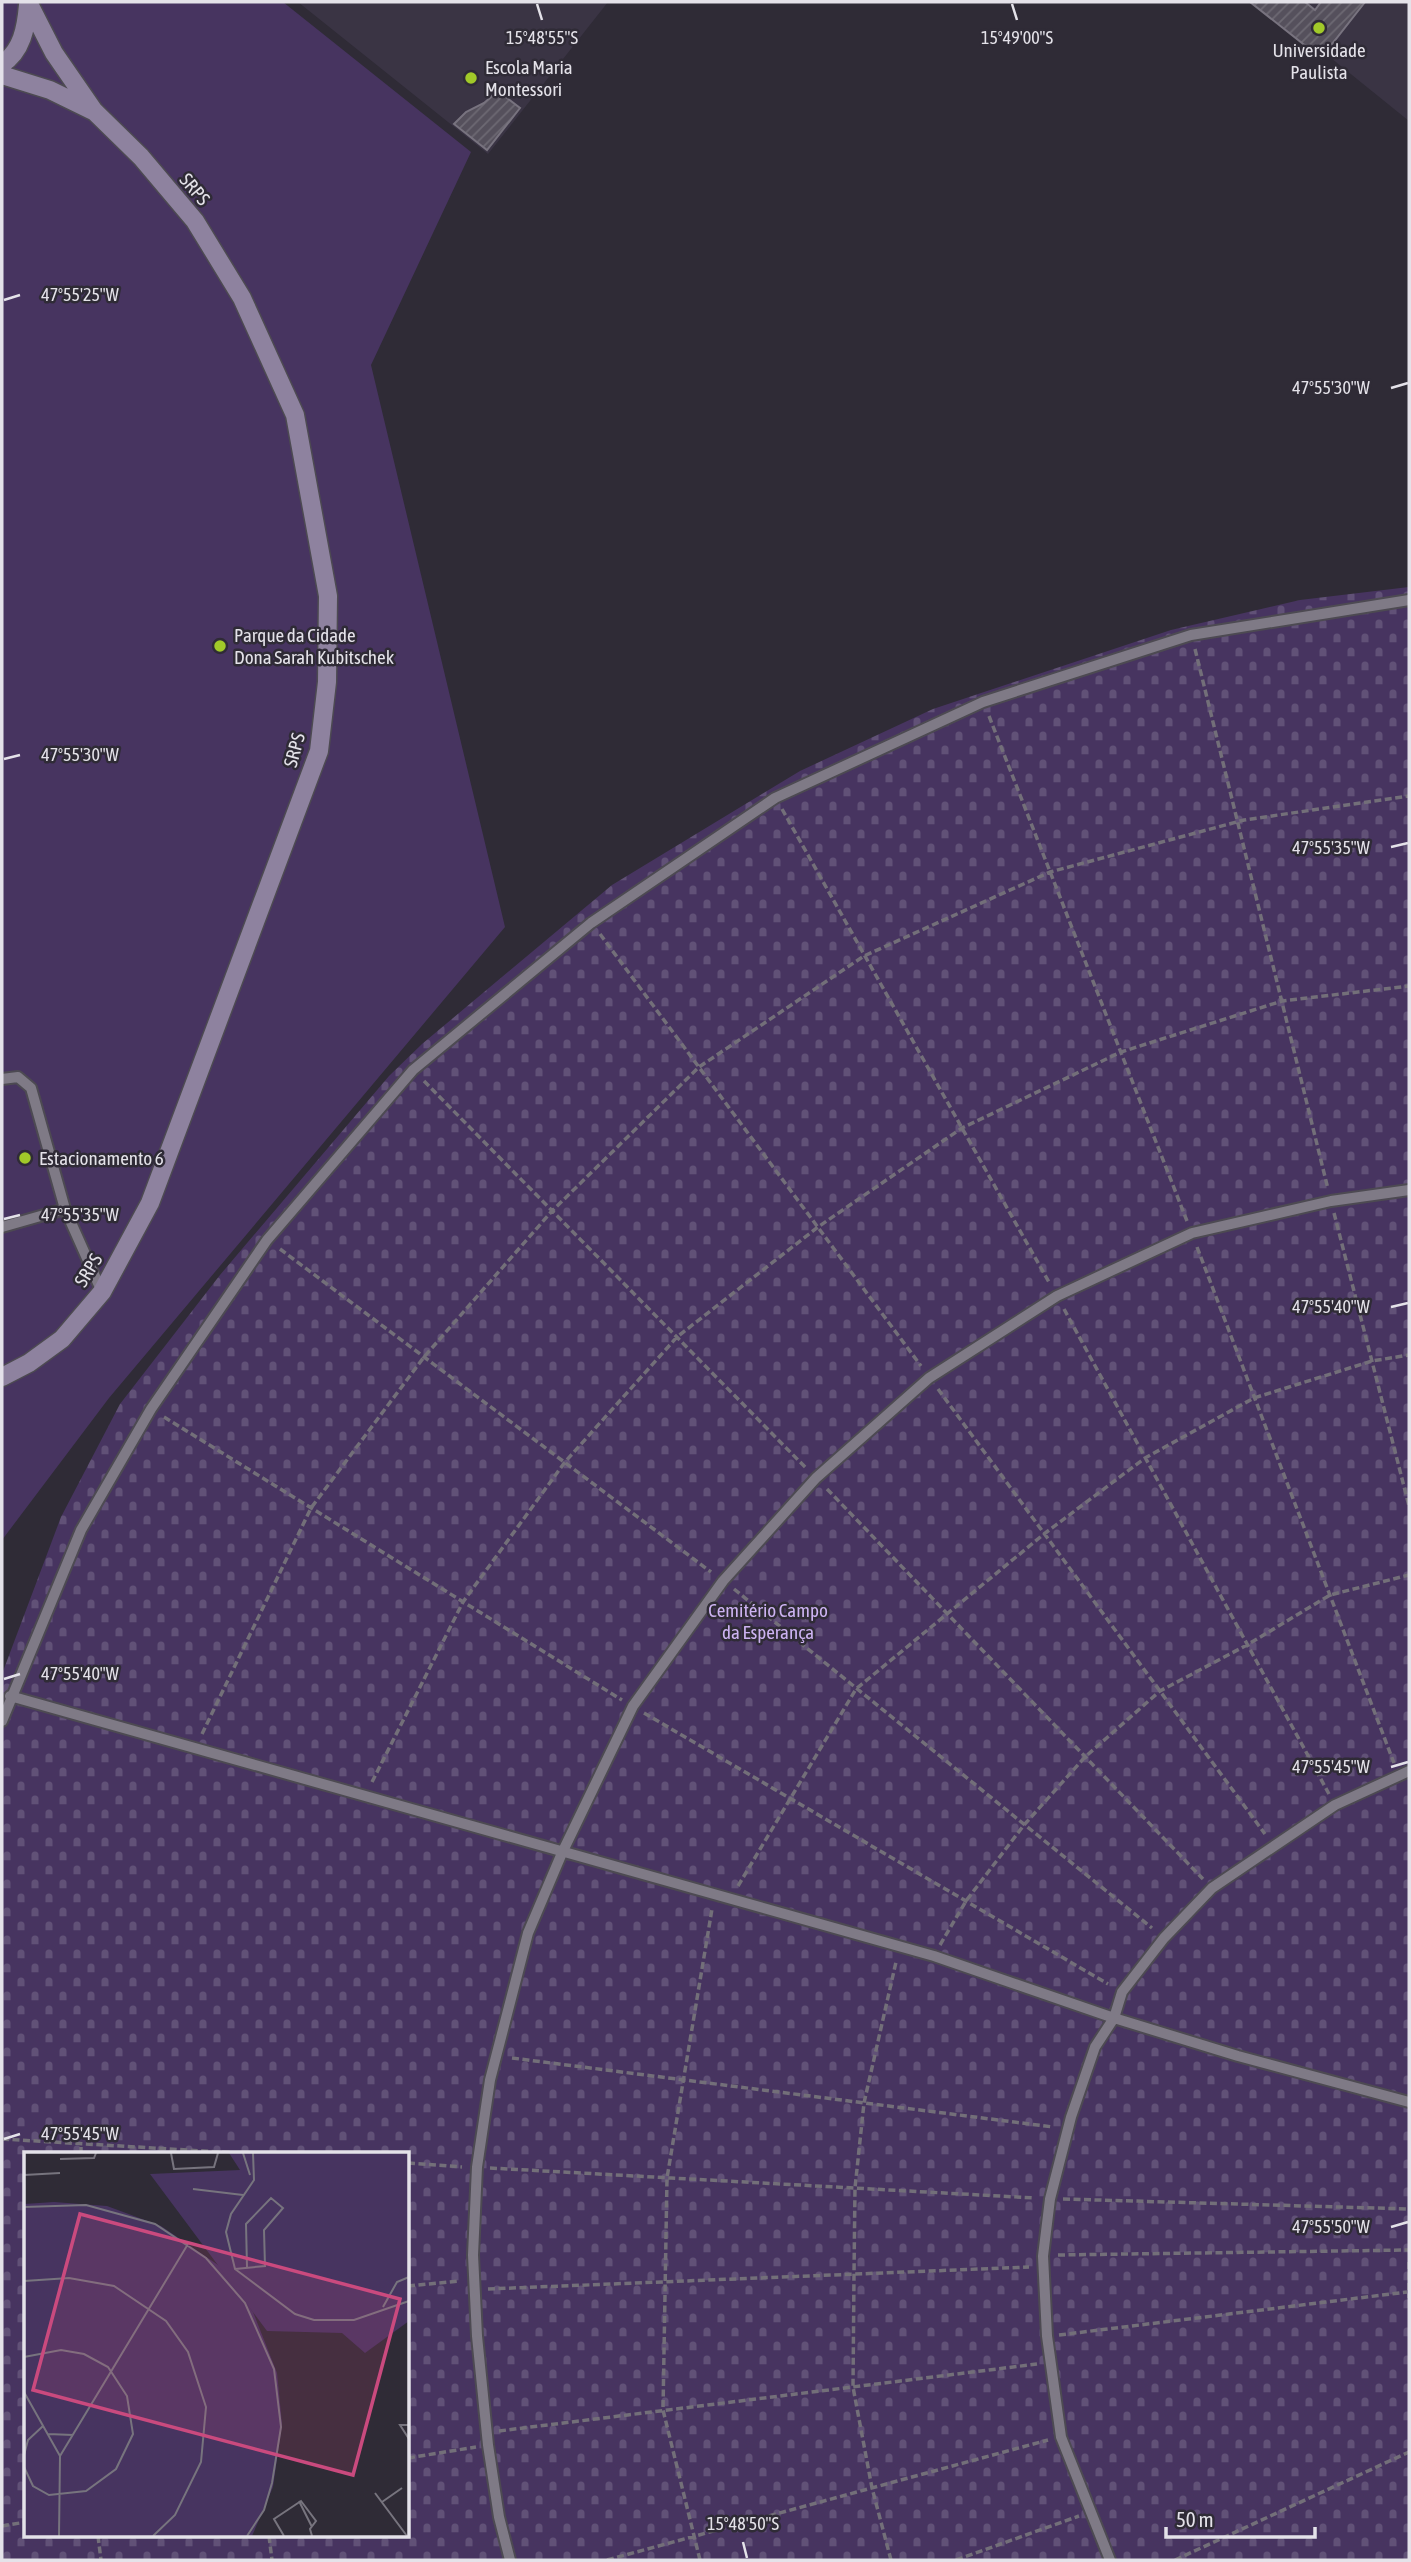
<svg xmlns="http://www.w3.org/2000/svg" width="1411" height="2562" font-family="'Asap Condensed',sans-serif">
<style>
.built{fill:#3a3444}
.cemetery{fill:url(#cemetery-stones);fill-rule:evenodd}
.park{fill:#473460}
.building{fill:url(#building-hatch);stroke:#78737f;stroke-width:2}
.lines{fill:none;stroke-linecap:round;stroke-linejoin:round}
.service-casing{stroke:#4d4a52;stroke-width:14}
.secondary-casing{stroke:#4d4a52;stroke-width:21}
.path{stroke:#736f79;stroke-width:3.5;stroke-dasharray:7 3.5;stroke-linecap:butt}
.service{stroke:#7f7a86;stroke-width:10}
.secondary{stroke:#8e829f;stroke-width:18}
.ticks{fill:none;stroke:#e4e2e9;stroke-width:2.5}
.poi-dot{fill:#a1c929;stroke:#2f2b36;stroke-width:2.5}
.labels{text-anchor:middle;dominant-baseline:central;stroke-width:5;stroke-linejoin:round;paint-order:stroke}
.poi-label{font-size:19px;fill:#e4e2e9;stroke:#2f2b36;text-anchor:start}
.street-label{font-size:19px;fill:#e4e2e9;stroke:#2f2b36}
.park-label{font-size:19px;fill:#cdb3f2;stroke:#2f2b36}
.inset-road{fill:none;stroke:#77747e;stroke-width:2}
.view{fill:#ca4a7e;fill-opacity:0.15;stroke:#ca4a7e;stroke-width:3.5}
.inset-edge{fill:none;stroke:#e4e2e9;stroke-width:3.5}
.ticks-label{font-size:18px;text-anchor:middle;fill:#e4e2e9;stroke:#2f2b36;stroke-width:5;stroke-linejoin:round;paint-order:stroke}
</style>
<defs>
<pattern id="cemetery-stones" width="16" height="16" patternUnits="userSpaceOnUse" patternTransform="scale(1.75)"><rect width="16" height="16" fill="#473460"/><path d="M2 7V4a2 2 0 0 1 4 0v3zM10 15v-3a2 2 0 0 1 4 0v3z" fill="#615177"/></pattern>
<pattern id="building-hatch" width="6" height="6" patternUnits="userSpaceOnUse" patternTransform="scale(1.75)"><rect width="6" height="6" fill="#55505c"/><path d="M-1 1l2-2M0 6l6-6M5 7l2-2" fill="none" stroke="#6d6973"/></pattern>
</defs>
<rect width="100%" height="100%" fill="#2f2b36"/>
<path class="built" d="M298 2H608L488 154Z
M1258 2H1409V121L1326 54Z"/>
<path class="cemetery" d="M1409 587V2560H2V1674L61 1517 120 1404 220 1275 389 1076 422 1044 612 885 800 771 933 709 1171 630 1300 600ZM26 2154H408V2536H26Z"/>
<path class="park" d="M2 2H283L471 152 371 365 505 927 109 1398 2 1540Z"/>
<path class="building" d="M1250 2H1305L1315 10 1321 2H1365L1321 58Z
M498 91 520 108 487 150 454 124 466 112 484 103Z"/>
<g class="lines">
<defs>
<path id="service" d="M2 1079 18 1077 31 1088 65 1209 102 1292
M2 1227 65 1209
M10 1696 934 1956 1114 2018 1238 2056 1409 2102
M2 1721 81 1530 151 1409 267 1240 413 1070 591 923 775 798 983 702 1191 635 1409 600
M510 2560 499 2517 488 2445 477 2336 473 2255 477 2167 490 2080 528 1933 562 1853 633 1706 723 1581 816 1478 929 1378 1057 1296 1192 1233 1331 1201 1409 1190
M1110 2560 1061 2437 1047 2336 1043 2256 1050 2199 1071 2117 1095 2047 1114 2018 1122 1992 1164 1938 1212 1888 1335 1805 1409 1771"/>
<path id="secondary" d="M2 64C22 51 26 28 28 5
M2 75 50 90 93 111
M2 1377 29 1363 62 1339 102 1292 150 1203 319 751 327 682 328 596 295 415 242 298 195 221 141 157 94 111 54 53 28 2"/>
</defs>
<use href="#service" class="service-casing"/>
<use href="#secondary" class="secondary-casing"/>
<path class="path" d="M1195 649 1328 1189
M989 716 1187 1221
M782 809 1050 1284
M600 934 921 1366
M424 1081 807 1469
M1334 1213 1409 1506
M1197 1247 1394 1763
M280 1249 711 1572
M1064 1309 1329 1794
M938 1389 1265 1834
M164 1417 622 1700
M827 1489 1203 1879
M734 1589 1152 1928
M644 1713 1108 1984
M202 1734 311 1508 424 1357 552 1211 699 1067 864 956 1050 872 1244 820 1409 796
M372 1782 463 1602 565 1462 677 1337 818 1227 962 1128 1121 1052 1282 1001 1409 986
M738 1886 856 1689 1044 1534 1145 1458 1254 1398 1372 1361 1409 1355
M940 1945 966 1901 1024 1825 1085 1757 1160 1691 1247 1645 1330 1595 1409 1575
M512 2058 1053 2127
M2 2139 254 2154
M81 2154V2144
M408 2163 462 2167
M490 2168 1035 2198
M1063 2199 1409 2209
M1058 2255 1409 2250
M1409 2262V2298
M408 2286 459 2281
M488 2289 1029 2267
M1059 2335 1407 2292
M499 2431 1037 2364
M408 2458 476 2447
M2 2526 26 2522
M98 2536 101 2560
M269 2536 272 2560
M607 2560 1048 2440
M700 2560 663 2410 667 2178 712 1909
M891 2560 872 2488 853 2387 854 2274 855 2188 864 2103 896 1962
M956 2560 1079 2516
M1175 2560 1409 2452"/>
<use href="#service" class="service"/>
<use href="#secondary" class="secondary"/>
</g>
<path class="ticks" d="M537 4 542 20M1012 4 1017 20M4 300 20 295M1391 388 1408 383M4 759 20 755M1391 847 1408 843M4 1219 20 1215M1391 1307 1408 1303M4 1679 20 1674M1391 1767 1408 1762M4 2139 20 2134M1391 2227 1408 2222M743 2542 747 2558"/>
<g class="poi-dot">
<circle cx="1319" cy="28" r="7"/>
<circle cx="471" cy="78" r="7"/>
<circle cx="220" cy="646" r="7"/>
<circle cx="25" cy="1158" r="7"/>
</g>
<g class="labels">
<g class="poi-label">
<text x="1319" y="50" text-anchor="middle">Universidade<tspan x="1319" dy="22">Paulista</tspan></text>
<text x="485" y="67">Escola Maria<tspan x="485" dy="22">Montessori</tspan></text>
<text x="234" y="635">Parque da Cidade<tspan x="234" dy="22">Dona Sarah Kubitschek</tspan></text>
<text x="39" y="1158">Estacionamento 6</text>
</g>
<g class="street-label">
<text transform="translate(195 189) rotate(50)">SRPS</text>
<text transform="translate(294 750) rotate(-75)">SRPS</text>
<text transform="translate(88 1270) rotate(-58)">SRPS</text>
</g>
<g class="park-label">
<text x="768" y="1610">Cemitério Campo<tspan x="768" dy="22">da Esperança</tspan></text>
</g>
</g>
<g transform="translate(24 2152)">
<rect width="385" height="385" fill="#2f2b36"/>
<path d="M30 50 83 54 137 74 197 115 229 160 253 221 258 272 249 335 228 384H0V52Z" fill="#473460"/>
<path d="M205 1H385V169L341 201 318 181 243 179 126 22 216 18Z" fill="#473460"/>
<path class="inset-road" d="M147 1 150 17 190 15 194 1M219 1 226 23M229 1 230 28 207 62 202 80 211 117 271 162 290 168H330L385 149M36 7 70 6 72 1M0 23 36 21M169 37 219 43M0 55 62 53 131 72 182 106 221 151 250 217 257 275 248 331 240 358 223 384M211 117 241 114 240 78 259 56 247 46 222 72 223 115M0 129 45 126 90 134 142 169 164 200 182 255 177 310 151 363 129 384M359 155 373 130 385 125M0 205 37 198 60 202 84 215 103 244 109 282 92 317 62 339 25 343 9 334 0 315M0 240 36 304 35 384M385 273H376L385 287M24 282 49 283M0 303 4 288 19 274M36 304 164 92M351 341 383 384M275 349 288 375M358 350 378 336M260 384 250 367 277 349 292 369 286 377 288 384"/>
<path class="view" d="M56 62 376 147 329 323 9 238Z"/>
<rect width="385" height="385" class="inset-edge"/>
</g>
<g class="ticks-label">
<text x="1017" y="44">15°49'00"S</text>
<text x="542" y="44">15°48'55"S</text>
<text x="80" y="301">47°55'25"W</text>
<text x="1331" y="394">47°55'30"W</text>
<text x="80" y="761">47°55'30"W</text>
<text x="1331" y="854">47°55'35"W</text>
<text x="80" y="1221">47°55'35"W</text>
<text x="1331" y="1313">47°55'40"W</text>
<text x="80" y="1680">47°55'40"W</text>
<text x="1331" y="1773">47°55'45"W</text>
<text x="80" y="2140">47°55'45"W</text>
<text x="1331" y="2233">47°55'50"W</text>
<text x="743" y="2530">15°48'50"S</text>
</g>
<rect width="1411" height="2562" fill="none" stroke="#e4e2e9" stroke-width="7"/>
<path d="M1166 2527v10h149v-10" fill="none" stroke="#e4e2e9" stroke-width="3.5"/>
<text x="1176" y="2527" font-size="21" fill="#e4e2e9" stroke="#2f2b36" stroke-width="5" paint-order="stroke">50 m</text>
</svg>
